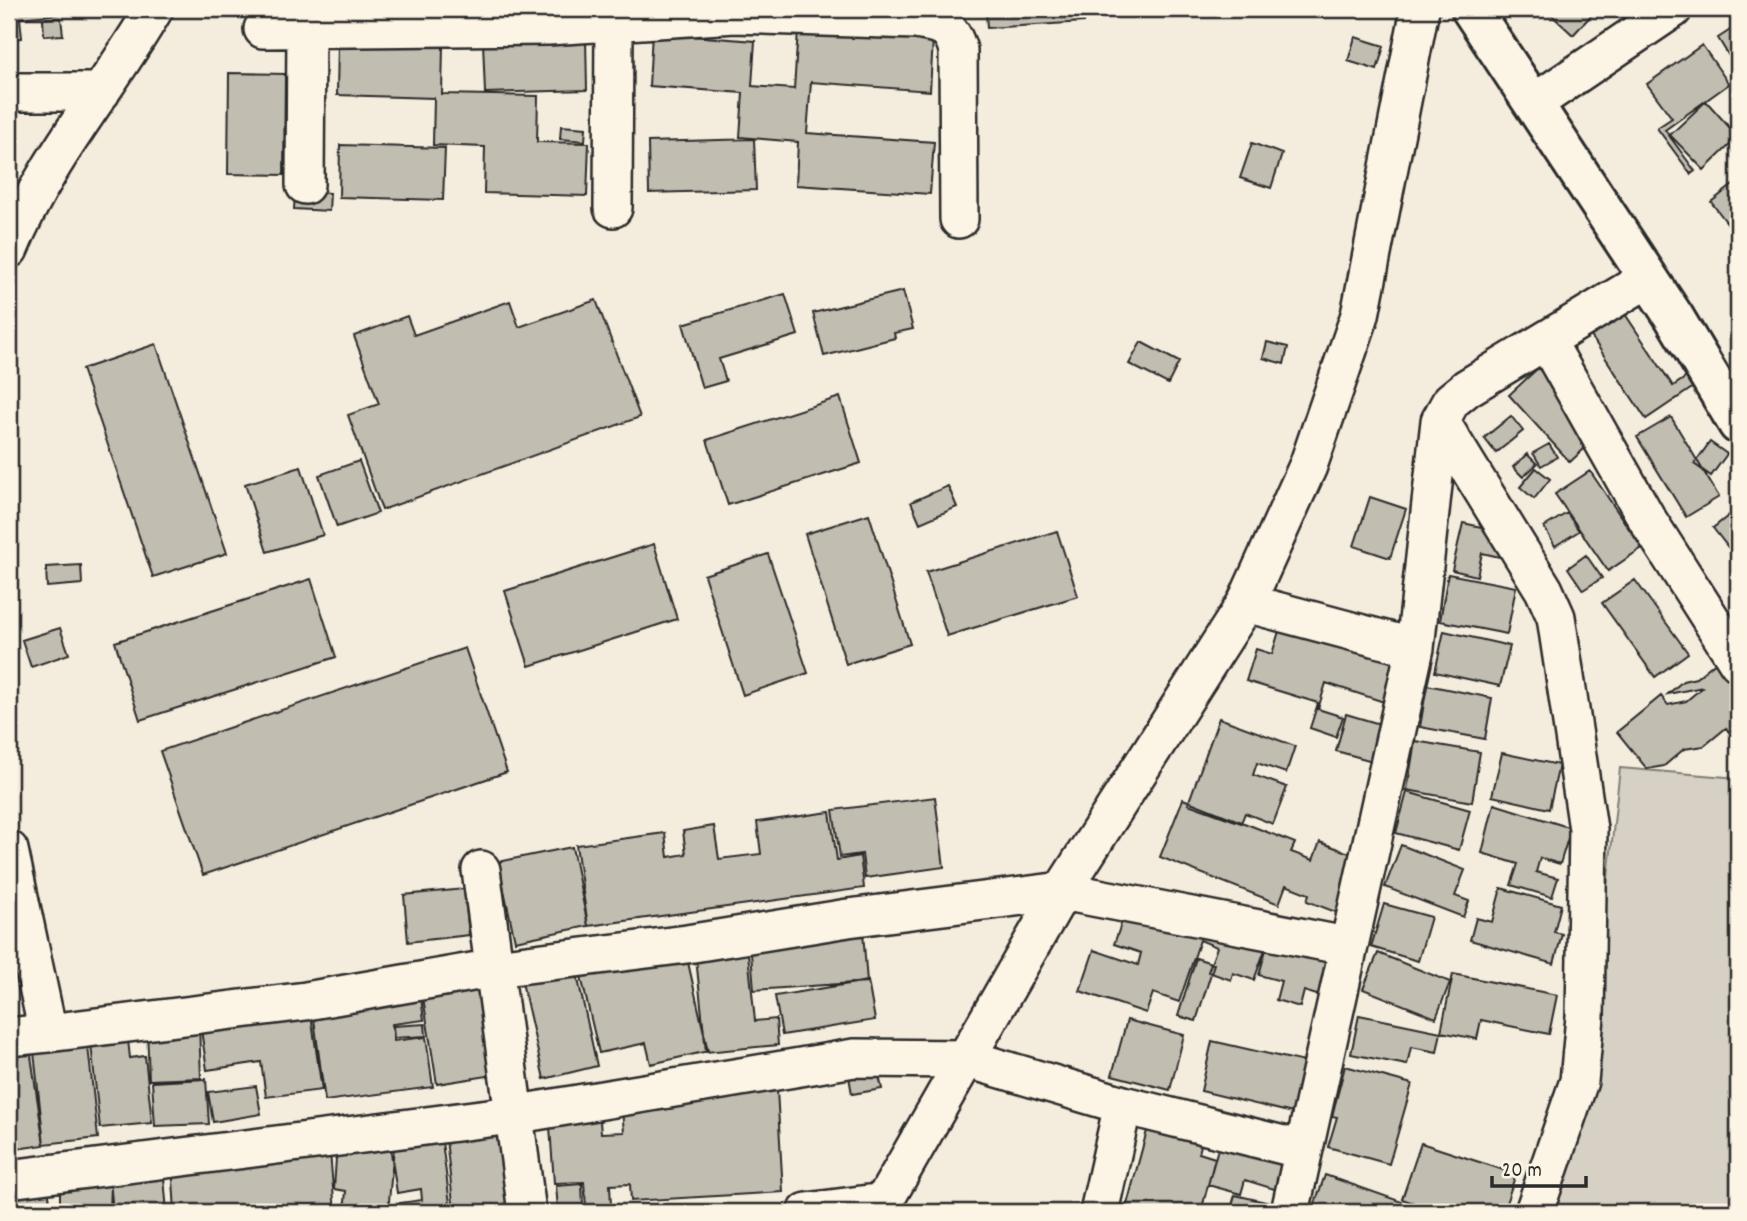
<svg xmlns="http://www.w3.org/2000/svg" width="1747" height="1221" font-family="Dekko,sans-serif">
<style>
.green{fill:#d6d1c4;stroke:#807e78;stroke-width:2}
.building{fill:#c2bdb1;stroke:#2b2b2b;stroke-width:2}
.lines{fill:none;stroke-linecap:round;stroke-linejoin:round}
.street-casing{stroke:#2b2b2b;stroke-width:42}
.secondary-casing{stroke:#2b2b2b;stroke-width:44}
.street{stroke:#fcf5e5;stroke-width:37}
.secondary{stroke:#fcf5e5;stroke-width:38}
</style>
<rect width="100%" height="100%" fill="#f4edde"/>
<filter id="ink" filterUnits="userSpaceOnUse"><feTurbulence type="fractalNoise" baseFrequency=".0143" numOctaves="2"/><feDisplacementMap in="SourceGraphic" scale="14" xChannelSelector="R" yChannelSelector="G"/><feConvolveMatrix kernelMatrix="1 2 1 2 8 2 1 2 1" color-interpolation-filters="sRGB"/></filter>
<g filter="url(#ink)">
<path class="green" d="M1620 768 1738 778V1212H1544L1583 1107Z"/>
<path class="building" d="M9 9H61V14L20 18 22 38 9 40Z
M986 9H1083L1084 22 987 28Z
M1545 9H1597L1573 35Z
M61 18 63 35 44 36 43 19Z
M1738 25V71L1718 38Z
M798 30 933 39 930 91 811 82 807 133 934 142 930 194 796 185 798 142 740 137 743 93 649 86 652 33 755 41 752 86 794 89Z
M1355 37 1384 46 1377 70 1348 61Z
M586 39 587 90 485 93 483 42Z
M338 42 443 46 442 94 538 96 537 142 589 143 587 196 484 193 485 147 433 145 434 98 337 95Z
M1702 45 1729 84 1665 130 1695 171 1691 174 1657 128 1672 118 1647 84Z
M229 73 285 74 284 175 228 174Z
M1706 101 1738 137 1704 170 1670 135Z
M561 126 586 128 585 141 560 139Z
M754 139 756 190 649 193 648 142Z
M1252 143 1282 154 1271 188 1240 178Z
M340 145 445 148 443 200 339 197Z
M1738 181V237L1711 202Z
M295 191 330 193 329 211 294 209Z
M903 291 913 329 894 333 895 338 824 356 813 313Z
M785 294 798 335 719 359 726 381 702 388 683 324Z
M596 300 640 417 382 510 348 415 379 404 354 336 407 316 414 335 510 301 519 327Z
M1625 314 1673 386 1694 372 1701 382 1646 419 1591 336Z
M1141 342 1179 362 1168 384 1129 364Z
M1267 342 1288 347 1284 364 1263 358Z
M156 344 227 553 153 577 82 369Z
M1538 368 1599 435 1570 462 1509 395Z
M840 397 861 463 728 505 707 440Z
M1511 416 1523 431 1496 453 1484 438Z
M1671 417 1719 497 1686 517 1637 437Z
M1710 442 1727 454 1711 476 1694 464Z
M1549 444 1557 457 1541 466 1533 453Z
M1527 454 1537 464 1523 477 1513 467Z
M359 461 378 513 337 527 319 475Z
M301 467 323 535 267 552 245 484Z
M1536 468 1550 479 1534 499 1520 487Z
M1590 471 1642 548 1608 571 1555 494Z
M948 486 957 507 920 523 911 502Z
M1370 497 1406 509 1390 558 1354 546Z
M1738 508V560L1713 528Z
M1567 513 1579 531 1555 546 1544 527Z
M869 514 910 644 846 664 805 534Z
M1463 523 1518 535 1513 560 1482 553 1477 576 1452 570Z
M1057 531 1078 596 947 636 926 572Z
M654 544 677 619 529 666 505 591Z
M768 554 808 673 743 695 704 575Z
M1586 555 1602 578 1583 590 1568 568Z
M81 565 82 584 47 587 46 567Z
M1448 574 1516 587 1507 634 1440 621Z
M311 579 336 657 140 720 115 642Z
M1635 580 1688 653 1655 677 1602 603Z
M60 628 69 654 31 667 22 640Z
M1280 628 1396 663 1384 702 1326 683 1318 709 1343 717 1336 737 1310 728 1318 703 1246 681 1256 649 1272 654Z
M1444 631 1510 646 1500 686 1435 672Z
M465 648 507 772 203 875 160 751Z
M1728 652 1738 665V743L1726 728 1704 746 1684 749 1664 766 1647 769 1617 732 1661 696 1668 705 1686 701 1703 687 1668 694 1683 681 1696 678Z
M1427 685 1492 698 1485 739 1420 727Z
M1346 714 1390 727 1380 763 1336 751Z
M1219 718 1295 746 1286 773 1257 763 1253 775 1287 787 1273 824 1245 813 1241 823 1188 804Z
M1415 741 1480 752 1472 802 1407 790Z
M1502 753 1559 765 1549 809 1492 796Z
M1407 792 1470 810 1459 850 1396 833Z
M935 797 944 867 865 878 862 854 840 857 833 810Z
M1183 799 1295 843 1291 852 1313 860 1320 842 1360 857 1338 913 1307 901 1309 894 1286 885 1279 904 1160 857Z
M1494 804 1571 828 1560 864 1540 858 1536 872 1558 878 1552 897 1511 885 1518 864 1482 853Z
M830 812 837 860 860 856 864 888 588 926 576 845 665 833 668 857 686 854 683 831 714 826 719 859 761 854 757 822Z
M1401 845 1465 870 1455 896 1469 901 1463 917 1385 887Z
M572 847 588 926 515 941 498 862Z
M1501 888 1561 905 1554 932 1562 934 1554 964 1470 940 1476 918 1492 922Z
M464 889 469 935 408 942 404 895Z
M1131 896 1267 944 1254 980 1233 973 1231 980 1208 972 1217 947 1200 940 1179 1002 1153 993 1146 1013 1080 991 1094 950 1138 965 1141 953 1114 944Z
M1384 904 1431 917 1418 961 1371 947Z
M863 932 867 982 754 990 750 940Z
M1270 935 1332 952 1320 996 1304 991 1300 1007 1276 1000 1281 981 1259 975Z
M747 944 755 1021 776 1019 778 1045 706 1052 695 949Z
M685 949 708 1051 651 1064 646 1043 599 1053 580 972Z
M1378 953 1450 982 1436 1018 1363 989Z
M1196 958 1214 964 1196 1021 1178 1016Z
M576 970 597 1066 544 1079 522 982Z
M1453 974 1557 995 1549 1034 1481 1020 1477 1039 1441 1032Z
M868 981 875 1020 782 1035 775 996Z
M479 982 494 1075 437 1084 422 991Z
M420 990 424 1020 392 1024 394 1041 426 1037 433 1087 325 1101 312 1004Z
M310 1008 322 1090 266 1097 261 1062 207 1070 200 1023Z
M1359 1015 1441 1032 1437 1052 1411 1047 1407 1065 1351 1054Z
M1127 1020 1184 1035 1170 1090 1112 1075Z
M425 1024 426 1036 394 1038 393 1026Z
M199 1025 201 1078 149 1080 147 1027Z
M87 1037 98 1138 44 1144 33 1043Z
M128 1040 130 1058 145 1056 152 1123 100 1128 91 1044Z
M1212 1041 1313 1064 1301 1115 1201 1091Z
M30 1049 44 1145 9 1150V1052Z
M877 1066 882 1089 852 1094 848 1071Z
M1345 1066 1412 1084 1389 1164 1328 1147 1337 1117 1332 1116Z
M206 1079 209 1124 155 1126 152 1082Z
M256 1086 261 1114 213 1122 208 1092Z
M777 1090 783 1192 631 1201 630 1184 610 1185 611 1205 586 1206 584 1182 554 1183 549 1113 599 1110 601 1133 624 1132 621 1099Z
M1151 1116 1205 1130 1199 1153 1215 1158 1201 1212H1125Z
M496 1125 508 1212H454L445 1130Z
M440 1126 451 1212H401L400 1203 422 1200 421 1189 397 1193 388 1132Z
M1223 1130 1293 1151 1281 1191 1245 1180 1241 1194 1208 1185Z
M337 1142 394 1147 388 1212H344L346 1191 334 1189Z
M1421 1143 1516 1174 1503 1212H1414L1417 1204 1402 1199Z
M330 1152 335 1212H175L172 1163Z
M1325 1175 1402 1202 1398 1212H1312Z
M164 1177 167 1212H113L110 1180Z
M60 1183 111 1184 110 1212H60Z
M582 1184 583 1207 558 1209 556 1186Z
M48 1190 52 1212H9V1196Z
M1235 1195 1279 1205 1278 1212H1230Z"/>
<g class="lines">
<defs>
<path id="street" d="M263 29 548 26 735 14 916 20C941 25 950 23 958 50L959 219
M9 92H101
M1534 103 1673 9
M305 185 306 28
M613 208 614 22
M9 249C44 162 107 90 154 9
M1546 340 1647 519 1738 662
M1440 421 1544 590 1556 617 1588 829 1585 1017 1579 1081 1534 1212
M1246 603 1415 648
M9 850 48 1033 9 1037
M481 870 527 1212
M48 1033 306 1001 495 968 687 944 848 918 1062 891 1346 946
M1123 1105 1303 1150
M9 1179 512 1115 854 1058 968 1059 1123 1105 1099 1212
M807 1212 884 1202
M878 1212 1062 891 1246 603 1308 466 1360 315 1420 9
M1290 1212 1415 648 1440 421 1451 401 1467 388 1647 279"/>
<path id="secondary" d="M1471 9 1674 317 1738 424"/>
</defs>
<use href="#street" class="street-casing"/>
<use href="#secondary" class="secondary-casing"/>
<use href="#street" class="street"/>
<use href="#secondary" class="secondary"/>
</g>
</g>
<rect width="1747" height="1221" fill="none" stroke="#fcf5e5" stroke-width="35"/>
<rect x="18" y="18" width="1712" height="1186" fill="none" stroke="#2b2b2b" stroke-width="2.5" filter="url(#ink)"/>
<path d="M1492 1176v10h94v-10" fill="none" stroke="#2b2b2b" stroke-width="3.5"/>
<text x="1502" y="1176" font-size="21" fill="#2b2b2b" stroke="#fcf5e5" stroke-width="5" paint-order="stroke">20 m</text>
</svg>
